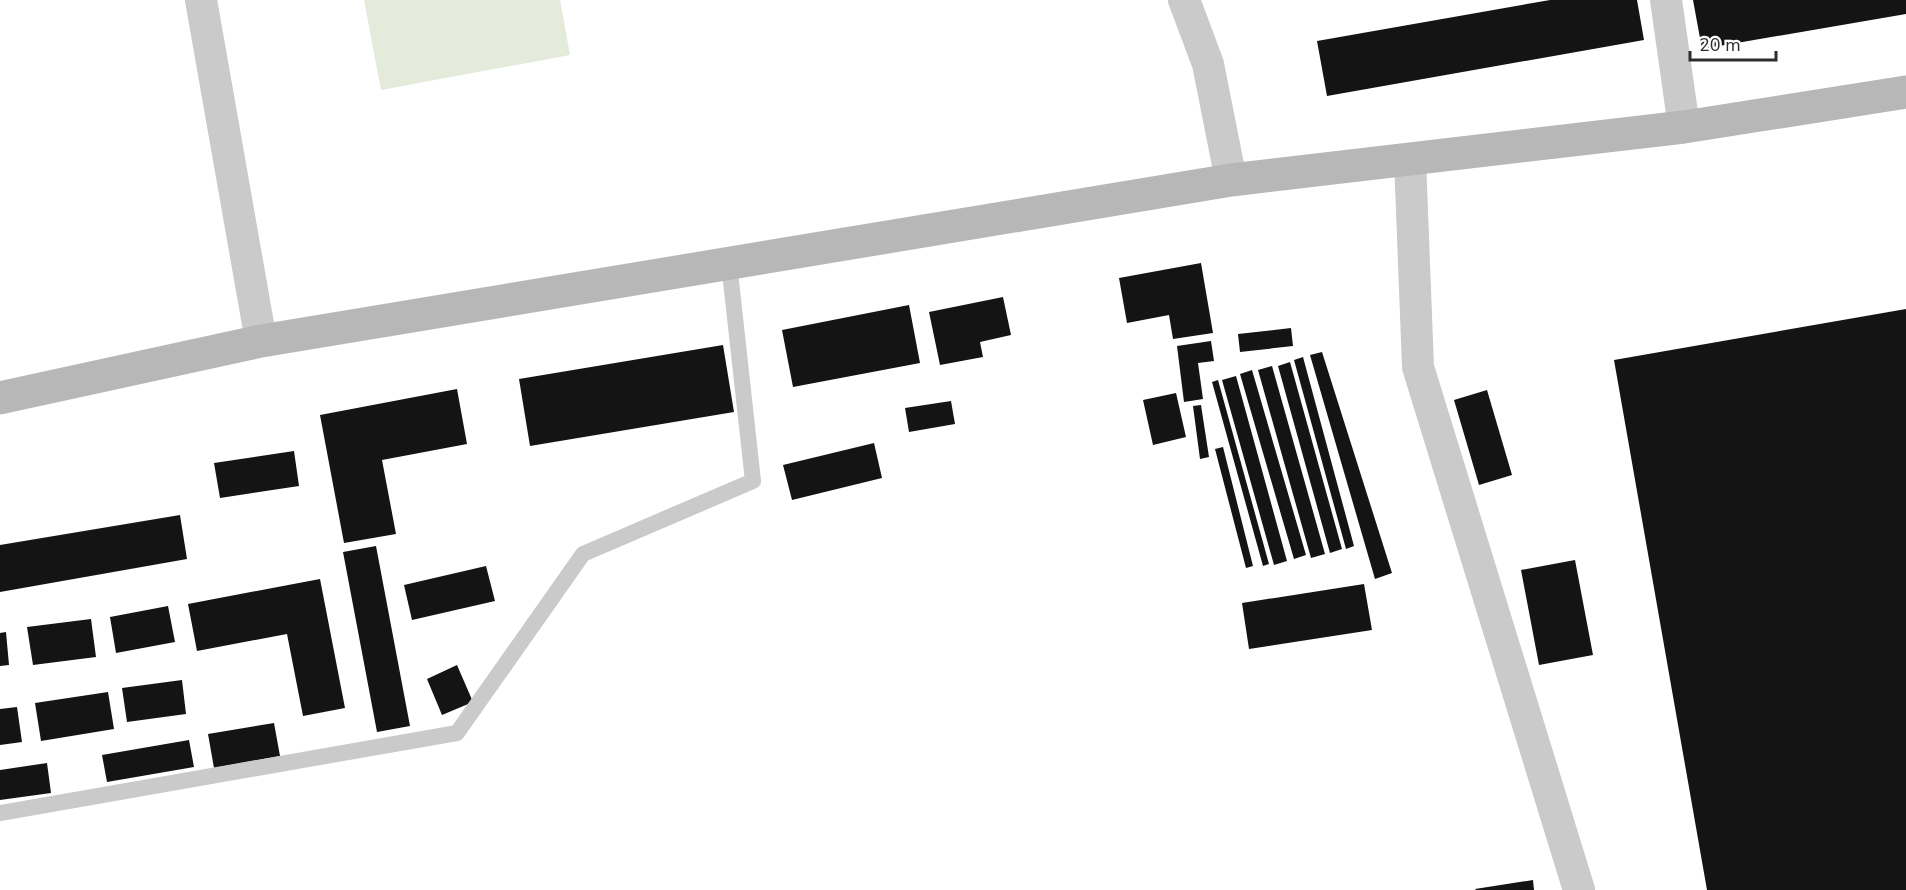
<svg xmlns="http://www.w3.org/2000/svg" width="1906" height="890" font-family="'Nunito Sans',sans-serif">
<style>
.green{fill:#e4ebda}
.building{fill:#141414}
.lines{fill:none;stroke-linecap:round;stroke-linejoin:round}
.service{stroke:#cacaca;stroke-width:16}
.minor{stroke:#cacaca;stroke-width:32}
.secondary{stroke:#b7b7b7;stroke-width:33}
</style>
<rect width="100%" height="100%" fill="#fff"/>
<path class="green" d="M364 0H560L570 55 381 90Z"/>
<path class="building" d="M1550 0H1637L1644 40 1327 96 1317 41Z
M1693 0H1906V14L1702 49Z
M1201 263 1213 333 1173 339 1169 315 1127 323 1119 278Z
M1003 297 1011 335 980 342 983 357 940 365 929 312Z
M909 305 920 363 793 387 782 330Z
M1906 309V890H1707L1614 360Z
M1291 328 1293 346 1240 352 1238 334Z
M1211 341 1214 361 1198 363 1203 399 1184 402 1177 346Z
M723 345 734 412 530 446 519 379Z
M1322 352 1392 573 1375 579 1310 355Z
M1303 357 1354 546 1346 549 1294 360Z
M1290 362 1342 549 1330 553 1278 366Z
M1272 366 1325 554 1311 558 1258 370Z
M1252 370 1306 555 1294 559 1240 374Z
M1236 376 1287 561 1274 565 1222 380Z
M1218 380 1269 564 1263 566 1212 382Z
M457 389 467 444 382 460 396 534 344 543 320 415Z
M1487 390 1512 475 1479 485 1454 400Z
M1176 393 1186 437 1153 445 1143 400Z
M951 401 955 424 909 432 905 408Z
M1201 405 1209 457 1200 459 1193 406Z
M874 443 882 478 792 500 783 465Z
M1223 447 1253 566 1246 568 1215 449Z
M294 451 299 486 220 498 214 463Z
M180 515 187 559 0 592V545Z
M376 546 410 726 377 732 343 552Z
M1575 560 1593 655 1539 665 1521 570Z
M486 566 495 601 412 620 404 585Z
M320 579 345 708 303 716 287 634 197 651 188 604Z
M1364 584 1372 630 1249 649 1242 603Z
M168 606 175 642 116 653 110 617Z
M91 619 96 657 33 665 27 627Z
M6 632 9 665 0 666V633Z
M457 665 473 702 442 715 427 679Z
M182 680 186 714 127 722 122 688Z
M108 692 114 729 41 741 35 703Z
M17 707 22 742 0 745V709Z
M274 723 280 756 214 768 208 734Z
M189 740 194 767 107 782 102 755Z
M47 763 51 793 0 800V770Z
M1533 880 1534 890H1476L1475 889Z"/>
<g class="lines">
<path class="service" d="M0 813 457 733 583 554 753 481 729 263"/>
<path class="minor" d="M201 0 261 341
M1184 0 1208 64 1231 180
M1666 0 1684 127
M1410 159 1418 367 1579 890"/>
<path class="secondary" d="M0 398 261 341 1231 180 1684 127 1906 92"/>
</g>
<path d="M1690 51v9h86v-9" fill="none" stroke="#2d2d2d" stroke-width="3"/>
<text x="1699" y="51" font-size="18" fill="#2d2d2d" stroke="#ffffff" stroke-width="4.5" paint-order="stroke">20 m</text>
</svg>
